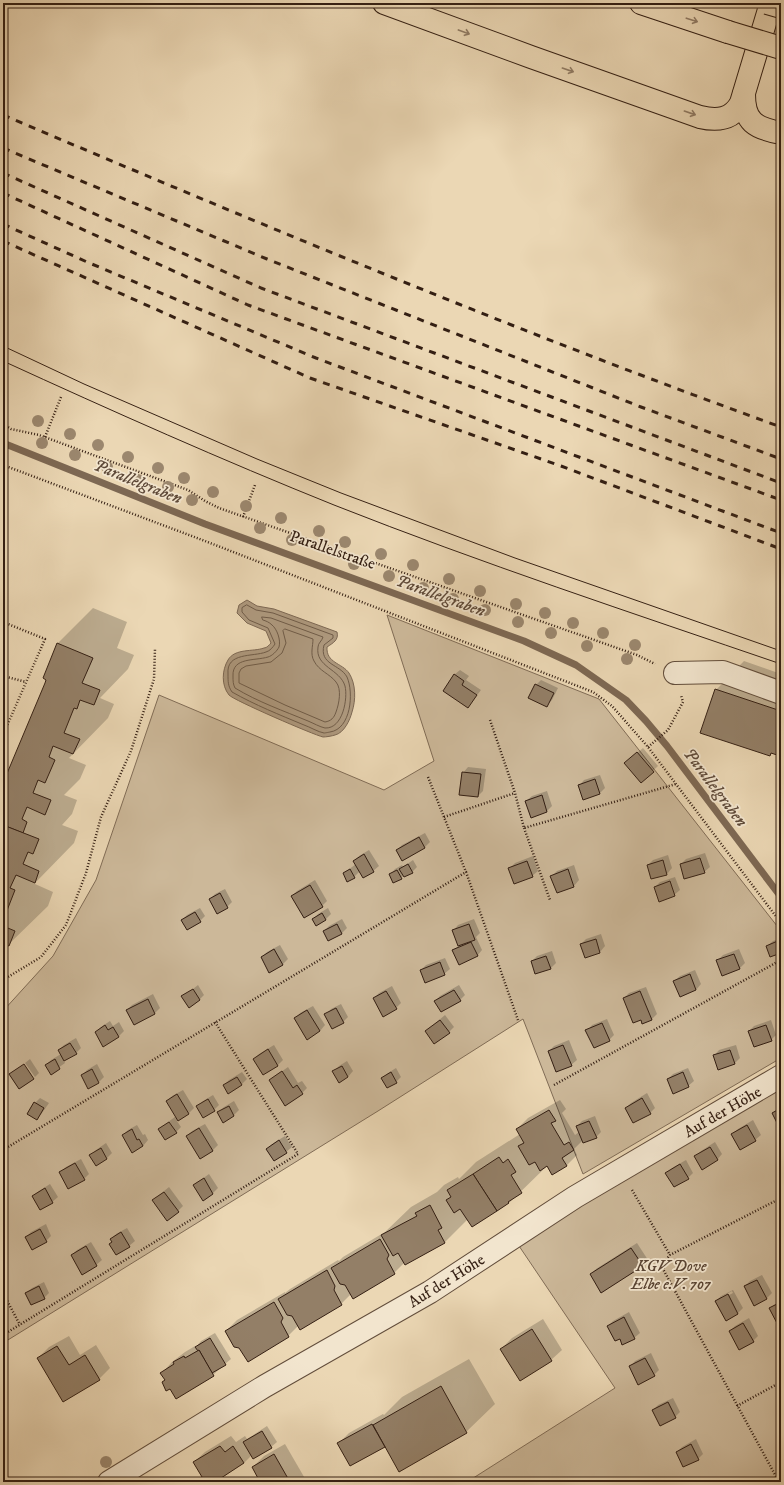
<svg xmlns="http://www.w3.org/2000/svg" width="784" height="1485" viewBox="0 0 784 1485" font-family="'IM FELL DW Pica',serif">
<rect width="100%" height="100%" fill="#ebd7b4"/>
<filter id="stains"><feTurbulence type="fractalNoise" baseFrequency=".005" numOctaves="4"/><feColorMatrix values="0 0 0 0 .2 0 0 0 0 .09 0 0 0 0 .02 0 0 0 .5 -.17"/></filter>
<radialGradient id="worn" r=".72"><stop offset=".6" stop-color="#630" stop-opacity="0"/><stop offset="1" stop-color="#630" stop-opacity=".3"/></radialGradient>
<g fill="#ccb899" stroke="#806c56">
<path d="M387,615L599,699L781,931V1058L583,1174L523,1019L378,1111L3,1343V1011L53,956L96,880L159,695L384,790L434,761Z"/>
<path d="M781,1088V1482H467L615,1388L517,1243Z"/>
</g>
<path fill="#ad987d" stroke="#7d6853" d="M247,600L257,606L274,609L337,632C339,640 333,643 327,647C326,663 342,663 349,673C356,684 356,700 352,712C350,720 344,733 335,735C332,736 326,737 323,737C314,735 233,700 229,695C221,685 222,670 228,660C235,648 253,652 264,648C267,648 269,645 271,643L266,631L247,623L237,613L239,605Z"/>
<g fill="#0003" fill-rule="evenodd">
<path d="M93,608L127,622L117,648L134,655L128,669L100,698L114,704L108,718L69,758L86,765L80,779L64,795L77,800L72,814L62,825L78,831L74,843L36,882L35,884L53,892L48,906L8,945L3,943V786L46,683L58,643Z"/>
<path d="M744,661L781,674V754L780,755L773,753L770,755L716,690Z"/>
<path d="M460,670L469,676L466,680L481,690L468,707L454,675Z"/>
<path d="M541,680L558,688L552,700L546,706L536,685Z"/>
<path d="M643,748L658,766L641,782L631,758Z"/>
<path d="M468,767L486,769L483,791L478,796L463,773Z"/>
<path d="M600,775L605,788L600,793L584,799L579,786L584,780Z"/>
<path d="M547,791L552,806L547,811L526,801L532,796Z"/>
<path d="M425,833L430,842L425,847L397,850L402,845Z"/>
<path d="M369,850L379,866L373,871L363,877L360,871L354,877L344,873L356,864L354,861L359,856Z"/>
<path d="M705,853L710,867L704,872L681,864L686,859Z"/>
<path d="M668,855L672,868L667,874L652,878L648,865L653,860Z"/>
<path d="M533,856L538,871L532,876L510,868L515,863Z"/>
<path d="M413,860L417,867L412,872L404,875L401,878L390,875L395,869L402,865L403,867Z"/>
<path d="M574,865L579,880L574,886L557,892L552,876L557,871Z"/>
<path d="M675,877L680,890L674,895L655,887L660,882Z"/>
<path d="M315,880L327,901L322,906L292,896L297,891Z"/>
<path d="M225,889L232,902L227,907L210,899L215,894Z"/>
<path d="M200,908L205,916L200,921L182,920L187,915Z"/>
<path d="M328,908L331,914L326,919L316,925L313,920L318,914Z"/>
<path d="M342,919L347,928L342,933L329,940L324,931L329,926Z"/>
<path d="M474,919L480,933L476,937L482,950L477,956L454,950L459,945L453,931L458,925Z"/>
<path d="M601,934L605,946L600,952L586,957L581,944L586,939Z"/>
<path d="M781,938V952L771,956L767,946L773,941Z"/>
<path d="M280,945L288,959L282,965L262,957L267,952Z"/>
<path d="M739,949L745,963L740,968L717,961L723,955Z"/>
<path d="M552,951L556,963L551,968L536,973L532,961L537,956Z"/>
<path d="M445,958L450,969L444,974L421,970L426,965Z"/>
<path d="M695,970L701,984L696,990L674,981L680,976Z"/>
<path d="M198,985L204,995L199,1000L183,997Z"/>
<path d="M459,985L465,995L460,1000L435,1001L440,996Z"/>
<path d="M392,986L401,1003L396,1008L374,998L379,993Z"/>
<path d="M646,987L657,1014L651,1020L641,1019L624,998L629,993Z"/>
<path d="M153,994L160,1008L155,1013L134,1024L127,1010L132,1005Z"/>
<path d="M341,1004L348,1017L343,1022L326,1015L331,1009Z"/>
<path d="M313,1006L325,1025L320,1031L307,1038L295,1019L300,1013Z"/>
<path d="M445,1015L454,1027L449,1032L426,1031Z"/>
<path d="M607,1019L614,1035L609,1040L587,1031L592,1025Z"/>
<path d="M771,1020L776,1035L771,1040L749,1031L754,1026Z"/>
<path d="M110,1021L113,1026L119,1022L124,1031L119,1036L96,1032L101,1027Z"/>
<path d="M76,1038L81,1048L76,1053L64,1061L65,1063L51,1073L46,1065L51,1060L61,1054L59,1050L64,1045Z"/>
<path d="M569,1040L577,1060L571,1065L549,1051L554,1046Z"/>
<path d="M274,1045L283,1060L278,1065L263,1074L254,1059L259,1054Z"/>
<path d="M736,1045L740,1058L735,1063L718,1069L714,1056L719,1050Z"/>
<path d="M30,1059L39,1073L35,1077L25,1063Z"/>
<path d="M347,1061L353,1071L348,1077L334,1071L339,1066Z"/>
<path d="M97,1064L104,1077L99,1082L88,1087L82,1075L87,1070Z"/>
<path d="M288,1067L298,1083L302,1081L307,1088L302,1093L270,1080Z"/>
<path d="M396,1068L401,1077L396,1082L382,1078L388,1073Z"/>
<path d="M688,1068L694,1081L688,1086L668,1079L673,1074Z"/>
<path d="M242,1072L247,1079L241,1085H224L229,1080Z"/>
<path d="M183,1090L194,1108L189,1113L177,1121L181,1127L176,1132L159,1129L176,1116L167,1101L172,1096Z"/>
<path d="M647,1093L655,1108L650,1113L626,1108L631,1103Z"/>
<path d="M213,1095L219,1105L214,1110L198,1106L203,1101Z"/>
<path d="M40,1098L49,1103L42,1113L37,1119L35,1103Z"/>
<path d="M560,1100L566,1109L562,1113L575,1135L579,1132L577,1126L582,1121L595,1116L601,1132L596,1137L583,1140L574,1149L577,1155L566,1166L548,1165L509,1203L468,1219L445,1242L405,1264L404,1263L394,1273L351,1294L341,1304L299,1325L288,1336L248,1360L240,1347L226,1331L237,1320L285,1292V1293L290,1289L338,1260L339,1261L343,1257L385,1232L411,1207L437,1192L444,1185L458,1177L459,1179L476,1162L520,1134L517,1129L528,1118Z"/>
<path d="M234,1101L239,1110L234,1115L223,1121L218,1112L224,1107Z"/>
<path d="M753,1120L761,1135L755,1140L732,1134L738,1129Z"/>
<path d="M205,1124L218,1145L213,1150L200,1158L187,1136L192,1131Z"/>
<path d="M137,1125L143,1135L145,1134L148,1140L143,1146L133,1151L123,1135L128,1130Z"/>
<path d="M285,1136L292,1147L286,1152L274,1160L267,1149L272,1144Z"/>
<path d="M715,1142L722,1154L717,1160L696,1156L701,1151Z"/>
<path d="M106,1143L112,1153L107,1158L96,1164L91,1155L96,1150Z"/>
<path d="M81,1159L89,1174L84,1179L61,1172L66,1167Z"/>
<path d="M686,1160L693,1173L688,1178L667,1173L672,1168Z"/>
<path d="M209,1174L218,1188L213,1193L203,1199L194,1185Z"/>
<path d="M50,1184L58,1197L52,1202L33,1196L39,1191Z"/>
<path d="M169,1187L183,1206L178,1211L153,1200Z"/>
<path d="M46,1224L51,1236L46,1241L26,1237L31,1232Z"/>
<path d="M127,1228L135,1241L129,1246L113,1242L111,1239L116,1234Z"/>
<path d="M91,1242L102,1260L96,1265L72,1255L77,1250Z"/>
<path d="M637,1243L648,1260L642,1266L591,1274L596,1269Z"/>
<path d="M762,1275L772,1293L767,1298L745,1286L750,1281Z"/>
<path d="M44,1282L49,1293L44,1298L26,1293L32,1288Z"/>
<path d="M733,1290L743,1308L738,1313L726,1320L716,1301L721,1296ZM732,1291L733,1293L721,1299V1297Z"/>
<path d="M781,1300V1325L770,1308Z"/>
<path d="M629,1312L640,1333L634,1338H620L608,1326L613,1321Z"/>
<path d="M749,1318L758,1336L753,1341L730,1331L735,1326Z"/>
<path d="M543,1319L562,1350L551,1360L501,1349L512,1338Z"/>
<path d="M215,1333L231,1359L225,1364L213,1375L166,1380L162,1373L172,1362L185,1352L195,1346L196,1347L201,1341Z"/>
<path d="M69,1336L80,1355L96,1345L110,1368L99,1379L38,1358L49,1347Z"/>
<path d="M651,1353L659,1370L654,1375L630,1367L635,1361Z"/>
<path d="M469,1359L495,1404L466,1432L384,1446L339,1443L349,1433L383,1414L384,1415L402,1397Z"/>
<path d="M673,1398L680,1412L675,1417L653,1410L658,1405Z"/>
<path d="M267,1426L277,1442L271,1447L252,1455L244,1463L214,1482H206L194,1462L205,1452L231,1436L236,1442L245,1436L247,1439Z"/>
<path d="M696,1439L703,1454L698,1459L677,1452L682,1447Z"/>
<path d="M285,1444L307,1482H261L253,1467L264,1456Z"/>
</g>
<g fill="none" stroke-linecap="round" stroke-linejoin="round">
<g stroke="#705c48" stroke-width="1">
<path d="M247,605L256,610L273,613L333,635V638L324,645C319,665 340,664 347,677C354,693 351,729 330,732C330,732 325,733 324,733C318,732 310,727 304,725C280,715 255,705 232,692C228,686 228,682 228,674C226,652 253,657 266,652C270,651 273,647 275,644L268,628L249,620L242,612V608Z"/>
<path d="M262,617L271,618L323,637C322,641 318,643 318,647C315,667 340,669 345,686C348,698 343,729 325,728C320,727 313,723 308,721C284,711 258,702 235,688C233,684 233,681 233,676C232,657 255,661 268,657C272,656 277,651 279,647C281,640 277,629 272,625C269,622 266,621 263,620Z"/>
<path d="M285,629L313,639C313,646 310,654 314,661C319,671 330,674 336,682C342,689 339,704 336,712C334,718 331,721 325,722L285,705L239,683V673L241,669L246,666L271,662L282,653L286,643L283,631Z"/>
</g>
<path stroke="#7d6853" stroke-width="7" d="M3,443L205,524L524,641L576,665L626,700L646,721L667,746L781,897"/>
</g>
<g fill="#937f67" stroke="#341f13">
<path d="M57,643L93,658L82,683L100,690L94,705L80,700L77,709L74,708L64,733L80,739L73,754L53,746L49,757L55,760L45,783L38,780L33,793L51,800L45,815L27,807L22,819L27,822L23,833L3,825V783L45,683L46,680L43,678Z"/>
<path d="M454,674L464,681L462,685L477,695L468,708L443,691Z"/>
<path d="M535,684L554,693L547,707L528,698Z"/>
<path d="M715,689L781,711L780,756L771,753L770,756L700,733Z"/>
<path d="M637,752L654,772L641,783L624,763Z"/>
<path d="M462,772L481,774L478,797L459,795Z"/>
<path d="M595,779L600,794L583,800L578,785Z"/>
<path d="M542,795L547,812L531,818L525,801Z"/>
<path d="M3,825L39,839L33,854L28,852L23,864L39,871L35,883L16,875L10,888L15,890L6,913L3,912Z"/>
<path d="M419,837L425,848L402,861L396,850Z"/>
<path d="M364,854L374,872L363,878L353,861Z"/>
<path d="M700,858L705,873L684,879L680,864Z"/>
<path d="M663,860L667,875L651,879L647,865Z"/>
<path d="M527,861L533,877L514,884L508,868Z"/>
<path d="M408,864L413,873L404,877L399,869Z"/>
<path d="M350,869L355,878L347,882L343,873Z"/>
<path d="M568,869L574,887L557,893L550,876Z"/>
<path d="M397,870L402,879L393,883L389,874Z"/>
<path d="M670,881L675,896L659,902L654,887Z"/>
<path d="M310,885L323,907L304,918L291,896Z"/>
<path d="M220,893L228,908L217,914L209,899Z"/>
<path d="M195,912L201,922L187,930L181,920Z"/>
<path d="M322,913L326,920L316,926L312,919Z"/>
<path d="M337,924L342,934L328,941L323,931Z"/>
<path d="M469,924L475,940L458,946L452,930Z"/>
<path d="M3,926L15,931L9,946L3,944Z"/>
<path d="M596,939L600,953L585,958L580,944Z"/>
<path d="M780,940L781,953L770,957L766,946Z"/>
<path d="M471,942L478,956L459,965L452,950Z"/>
<path d="M274,949L283,965L269,973L261,957Z"/>
<path d="M734,954L740,969L722,976L716,960Z"/>
<path d="M546,956L551,969L535,974L531,961Z"/>
<path d="M440,962L445,975L425,983L420,970Z"/>
<path d="M690,974L696,990L680,997L673,981Z"/>
<path d="M193,989L200,1000L189,1008L181,996Z"/>
<path d="M454,990L461,1001L441,1012L434,1001Z"/>
<path d="M386,991L397,1009L383,1017L373,998Z"/>
<path d="M640,991L652,1020L642,1024L641,1020L633,1023L623,998Z"/>
<path d="M148,999L155,1014L134,1025L126,1010Z"/>
<path d="M336,1008L344,1023L332,1029L324,1014Z"/>
<path d="M307,1010L320,1031L307,1040L294,1018Z"/>
<path d="M440,1020L450,1033L434,1044L425,1031Z"/>
<path d="M602,1023L610,1041L594,1048L585,1030Z"/>
<path d="M105,1025L108,1030L113,1027L119,1037L103,1047L95,1032Z"/>
<path d="M766,1025L772,1041L754,1047L748,1031Z"/>
<path d="M70,1043L77,1054L64,1061L58,1050Z"/>
<path d="M563,1045L572,1066L556,1072L548,1051Z"/>
<path d="M268,1049L278,1066L263,1075L253,1059Z"/>
<path d="M730,1050L735,1064L718,1070L713,1055Z"/>
<path d="M55,1059L60,1069L51,1075L45,1065Z"/>
<path d="M24,1064L34,1079L19,1089L9,1074Z"/>
<path d="M342,1066L348,1077L339,1083L332,1071Z"/>
<path d="M92,1069L99,1083L88,1089L81,1075Z"/>
<path d="M282,1071L293,1088L297,1085L303,1094L285,1106L269,1080Z"/>
<path d="M391,1072L397,1083L387,1088L381,1078Z"/>
<path d="M683,1072L689,1087L673,1094L667,1079Z"/>
<path d="M237,1077L242,1085L228,1094L223,1085Z"/>
<path d="M177,1094L189,1114L178,1121L166,1101Z"/>
<path d="M642,1098L651,1114L633,1123L625,1108Z"/>
<path d="M208,1099L215,1111L203,1118L196,1106Z"/>
<path d="M34,1102L44,1108L37,1120L27,1114Z"/>
<path d="M229,1106L234,1116L223,1123L217,1112Z"/>
<path d="M781,1108V1129H780L772,1113Z"/>
<path d="M549,1110L556,1121L551,1123L564,1145L569,1142L574,1150L562,1158L567,1166L552,1175L547,1166L540,1171L535,1162L529,1165L518,1146L524,1143L516,1129Z"/>
<path d="M589,1121L597,1138L583,1143L576,1126Z"/>
<path d="M169,1122L177,1133L165,1140L158,1129Z"/>
<path d="M747,1125L756,1141L740,1150L731,1134Z"/>
<path d="M199,1128L213,1151L200,1159L186,1136Z"/>
<path d="M132,1129L137,1140L139,1139L143,1146L132,1153L122,1135Z"/>
<path d="M279,1140L287,1153L274,1161L266,1149Z"/>
<path d="M710,1147L718,1160L702,1170L694,1156Z"/>
<path d="M101,1148L107,1159L96,1166L89,1155Z"/>
<path d="M499,1157L503,1163L508,1159L516,1172L511,1175L522,1193L508,1202L509,1203L497,1211L473,1174Z"/>
<path d="M75,1163L85,1180L68,1189L59,1172Z"/>
<path d="M680,1164L689,1179L674,1187L665,1173Z"/>
<path d="M473,1174L497,1211L472,1227L460,1209L454,1213L446,1200L451,1197L447,1190Z"/>
<path d="M204,1178L213,1194L203,1201L193,1185Z"/>
<path d="M45,1188L53,1203L40,1210L32,1196Z"/>
<path d="M164,1192L179,1212L167,1221L152,1200Z"/>
<path d="M430,1205L442,1228L438,1230L445,1243L405,1265L398,1253L393,1256L381,1235L417,1216L415,1213Z"/>
<path d="M40,1229L47,1242L32,1250L25,1237Z"/>
<path d="M121,1232L130,1247L116,1255L109,1244L112,1242L110,1239Z"/>
<path d="M380,1239L389,1255L387,1259L395,1274L353,1299L345,1285L340,1284L331,1268Z"/>
<path d="M86,1246L97,1266L82,1275L71,1255Z"/>
<path d="M631,1248L643,1266L601,1293L590,1274Z"/>
<path d="M327,1270L335,1286L334,1290L342,1305L300,1330L292,1316L287,1315L278,1299Z"/>
<path d="M757,1280L767,1299L754,1306L744,1286Z"/>
<path d="M39,1286L45,1299L31,1305L25,1293Z"/>
<path d="M728,1294L738,1314L726,1321L715,1301Z"/>
<path d="M274,1302L283,1318L281,1322L289,1337L248,1362L239,1348L234,1347L225,1331Z"/>
<path d="M781,1302V1326L779,1327L769,1308Z"/>
<path d="M624,1317L635,1339L622,1345L620,1339L615,1341L607,1326Z"/>
<path d="M743,1323L754,1342L739,1350L729,1331Z"/>
<path d="M532,1329L552,1361L520,1381L500,1349Z"/>
<path d="M210,1338L226,1365L212,1373L199,1350L198,1351L195,1347Z"/>
<path d="M57,1346L69,1365L85,1355L100,1380L63,1402L37,1358Z"/>
<path d="M199,1350L214,1376L176,1399L170,1389L166,1391L162,1382L165,1380L160,1373L174,1364L173,1362L184,1356L185,1358Z"/>
<path d="M645,1358L655,1376L638,1385L629,1366Z"/>
<path d="M441,1386L467,1433L399,1472L373,1425Z"/>
<path d="M668,1402L676,1418L660,1426L652,1410Z"/>
<path d="M372,1424L385,1447L350,1466L337,1443Z"/>
<path d="M262,1431L272,1448L253,1459L243,1442Z"/>
<path d="M691,1444L699,1460L683,1467L676,1452Z"/>
<path d="M220,1446L225,1452L233,1446L244,1463L215,1482H205L193,1462Z"/>
<path d="M274,1454L290,1482H260L252,1467Z"/>
</g>
<g fill="none" stroke-linecap="round" stroke-linejoin="round">
<g stroke="#624d3b" stroke-width="24">
<g id="minor">
<path d="M675,673L723,672L781,693"/>
<path d="M109,1482L265,1386L430,1292L575,1197L781,1076"/>
</g>
</g>
<g stroke="#341f13" stroke-width="24">
<g id="highway">
<path d="M384,3L531,57L700,117C717,121 732,120 741,103L771,3"/>
<path d="M641,3L728,32"/>
<path d="M744,94C744,122 755,128 781,133"/>
</g>
</g>
<g stroke="#341f13" stroke-width="2.5" stroke-dasharray="1 2" stroke-linecap="butt">
<path d="M3,424L11,429L39,435L188,490L205,501L219,508L637,655L655,664"/>
<path d="M45,437L61,397"/>
<path d="M3,465L205,541L593,692L612,706L648,747L781,923"/>
<path d="M243,517L255,485"/>
<path d="M3,622L45,639L3,735"/>
<path d="M3,676L26,682"/>
<path d="M490,720L515,793L524,828L676,784"/>
<path d="M648,747L668,730L683,702L681,695"/>
<path d="M428,777L466,872"/>
<path d="M444,817L515,793"/>
<path d="M524,828L550,900"/>
<path d="M3,980L41,957L66,925L86,873L101,817L131,751L154,679L155,649"/>
<path d="M554,1085L781,960"/>
<path d="M3,1150L466,872L518,1020"/>
<path d="M632,1190L670,1255"/>
<path d="M3,1293L20,1325"/>
<path d="M3,1335L298,1154L215,1022"/>
<path d="M737,1406L781,1382"/>
<path d="M779,1482L663,1269L666,1260L670,1255L781,1198"/>
</g>
<use href="#minor" stroke="#f2e5ce" stroke-width="22"/>
<use href="#highway" stroke="#ebd7b4" stroke-width="22"/>
<g stroke="#341f13" stroke-width="1">
<path d="M3,346L84,384L257,459L341,493L515,558L781,651"/>
<path d="M3,361C112,411 222,460 334,505C481,563 632,613 781,664"/>
</g>
<g stroke="#341f13" stroke-width="3" stroke-dasharray="7 7" stroke-linecap="butt">
<path d="M3,115C260,224 518,332 781,427"/>
<path d="M3,148L267,259L641,407L781,459"/>
<path d="M3,173L261,288L781,483"/>
<path d="M3,193L248,305L781,500"/>
<path d="M3,224L87,262L316,358L781,533"/>
<path d="M3,241L310,378L561,466L781,549"/>
</g>
<g stroke="#341f13" stroke-width="24" stroke-linecap="butt">
<g id="highway-bridge">
<path d="M767,3L781,7"/>
<path d="M728,32L781,48"/>
</g>
</g>
<use href="#highway-bridge" stroke="#ebd7b4" stroke-width="22"/>
</g>
<g fill="#9b876e">
<circle cx="38" cy="421" r="6"/>
<circle cx="70" cy="434" r="6"/>
<circle cx="42" cy="443" r="6"/>
<circle cx="98" cy="445" r="6"/>
<circle cx="75" cy="455" r="6"/>
<circle cx="128" cy="457" r="6"/>
<circle cx="107" cy="467" r="6"/>
<circle cx="158" cy="468" r="6"/>
<circle cx="184" cy="478" r="6"/>
<circle cx="138" cy="480" r="6"/>
<circle cx="168" cy="487" r="6"/>
<circle cx="213" cy="492" r="6"/>
<circle cx="192" cy="500" r="6"/>
<circle cx="246" cy="506" r="6"/>
<circle cx="281" cy="518" r="6"/>
<circle cx="260" cy="528" r="6"/>
<circle cx="319" cy="531" r="6"/>
<circle cx="292" cy="540" r="6"/>
<circle cx="345" cy="542" r="6"/>
<circle cx="381" cy="554" r="6"/>
<circle cx="354" cy="564" r="6"/>
<circle cx="413" cy="565" r="6"/>
<circle cx="389" cy="576" r="6"/>
<circle cx="449" cy="579" r="6"/>
<circle cx="423" cy="588" r="6"/>
<circle cx="480" cy="591" r="6"/>
<circle cx="453" cy="599" r="6"/>
<circle cx="516" cy="604" r="6"/>
<circle cx="485" cy="610" r="6"/>
<circle cx="545" cy="613" r="6"/>
<circle cx="518" cy="622" r="6"/>
<circle cx="573" cy="623" r="6"/>
<circle cx="551" cy="633" r="6"/>
<circle cx="603" cy="633" r="6"/>
<circle cx="635" cy="645" r="6"/>
<circle cx="587" cy="646" r="6"/>
<circle cx="627" cy="659" r="6"/>
<circle cx="106" cy="1462" r="6"/>
</g>
<defs><path id="oneway-shaft" d="M-6 0H5M1.5-3L5.5 0L1.5 3" fill="none" stroke-width="1.6" stroke-linecap="round" stroke-linejoin="round"/></defs>
<g stroke="#907b64">
<use href="#oneway-shaft" transform="translate(692 20) rotate(18)"/>
<use href="#oneway-shaft" transform="translate(464 32) rotate(20)"/>
<use href="#oneway-shaft" transform="translate(568 70) rotate(19)"/>
<use href="#oneway-shaft" transform="translate(690 113) rotate(19)"/>
</g>
<g text-anchor="middle" stroke-width="3.5" stroke-linejoin="round" paint-order="stroke">
<g font-size="16" fill="#341f13" stroke="#f2e5ce">
<text transform="translate(333 549) rotate(19)" y="6">Parallelstraße</text>
<text transform="translate(722 1111) rotate(-30)" y="6">Auf der Höhe</text>
<text transform="translate(446 1280) rotate(-32)" y="6">Auf der Höhe</text>
</g>
<g font-size="16" font-style="italic" fill="#5a4534" stroke="#f2e5ce">
<text x="671" y="1271">KGV Dove<tspan x="671" dy="18">Elbe e.V. 707</tspan></text>
</g>
<g font-size="17" font-style="italic" fill="#5e4938" stroke="#f2e5ce">
<text transform="translate(138 481) rotate(22)" y="6">Parallelgraben</text>
<text transform="translate(441 595) rotate(20)" y="6">Parallelgraben</text>
<text transform="translate(716 787) rotate(53)" y="6">Parallelgraben</text>
</g>
</g>
<rect width="784" height="1485" fill="none" stroke="#ebd7b4" stroke-width="16"/>
<rect x="4" y="4" width="776" height="1477" fill="none" stroke="#341f13" stroke-width="2"/>
<rect x="8" y="8" width="768" height="1469" fill="none" stroke="#341f13"/>
<rect width="100%" height="100%" filter="url(#stains)"/>
<rect width="100%" height="100%" fill="url(#worn)"/>
</svg>
